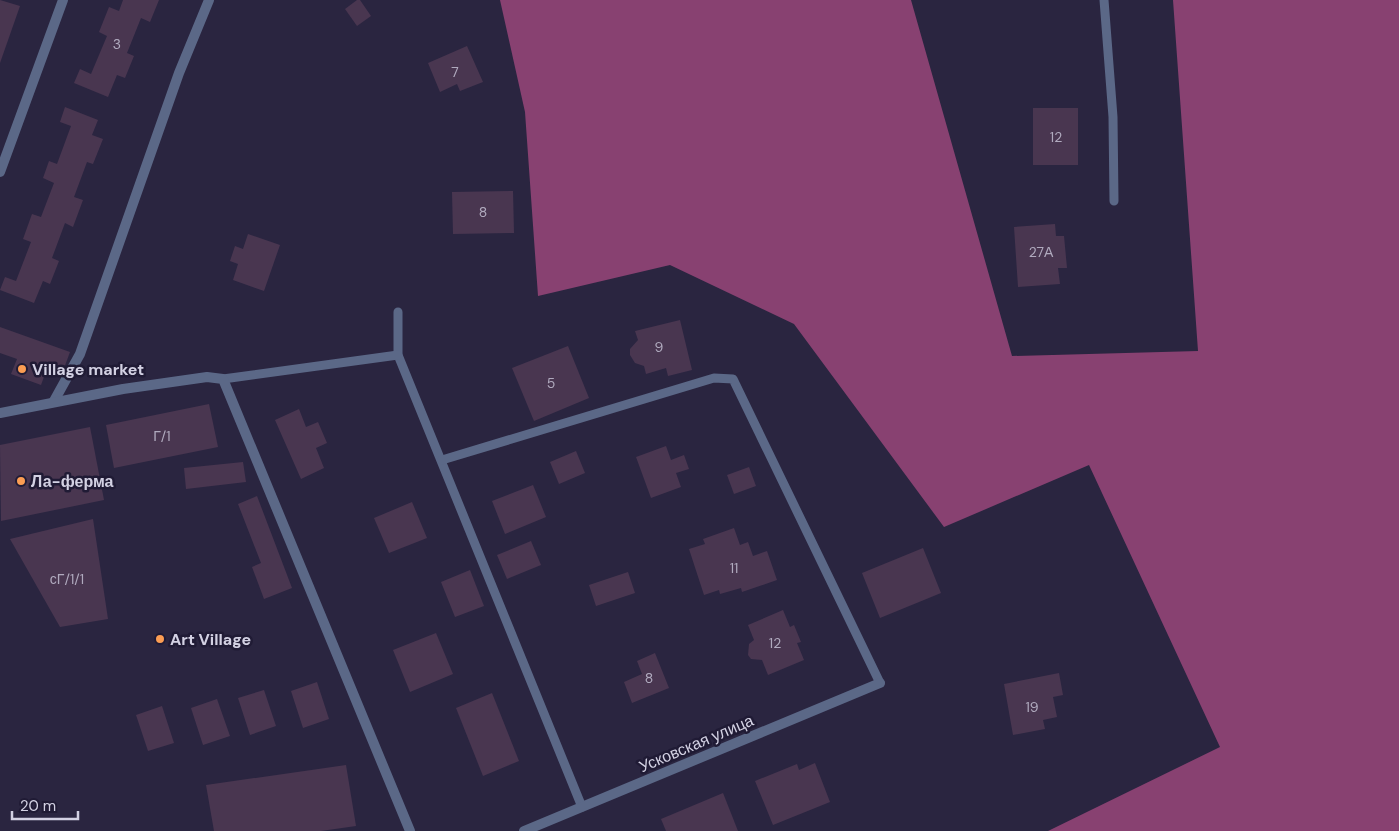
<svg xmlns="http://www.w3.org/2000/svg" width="1399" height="831" viewBox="0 0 1399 831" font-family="'DM Sans',sans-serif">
<rect width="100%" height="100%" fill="#2a2540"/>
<path fill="#884171" d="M500,0H911L1012,356L1198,351L1173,0H1399V831H1048L1220,747L1089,465L944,527L794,324L670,265L538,296L525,112Z"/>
<g fill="#493650">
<path d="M0,0L20,6L0,63Z"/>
<path d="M123,0H159L150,22L141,18L127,53L134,56L125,78L117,75L108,97L74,83L80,69L91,74L107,36L99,32L109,7L119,11Z"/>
<path d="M357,0H360L371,16L357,26L345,9Z"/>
<path d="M467,46L483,82L460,91L457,84L440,92L428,63Z"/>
<path d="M65,107L98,120L92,135L103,139L93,164L87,162L74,197L83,200L73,227L65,223L52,258L59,261L50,284L43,281L34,303L0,290L5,277L16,281L31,242L23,239L32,214L41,217L54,183L43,178L49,161L57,164L71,126L60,122Z"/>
<rect x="1033" y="108" width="45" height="57"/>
<path d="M513,191L514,233L453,234L452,192Z"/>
<path d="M1055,224L1056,236H1064L1067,268H1058L1060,284L1018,287L1014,227Z"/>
<path d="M248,234L280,245L264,291L233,280L238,264L230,261L235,246L243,249Z"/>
<path d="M680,320L692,370L668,376L666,368L646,374L644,366L635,363L630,355V349L638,340L635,331Z"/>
<path d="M0,327L70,352L63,371L48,366L41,385L11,374L17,359L0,353Z"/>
<path d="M568,346L589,398L534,421L512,368Z"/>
<path d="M209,404L218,447L114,468L106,425Z"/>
<path d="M299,409L306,427L318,422L327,443L316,448L324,468L301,479L275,420Z"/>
<path d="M90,427L104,500L1,521L0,445Z"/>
<path d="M666,446L671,460L684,455L689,469L676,473L681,487L651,498L636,457Z"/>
<path d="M576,451L585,473L559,484L550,462Z"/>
<path d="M243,462L246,482L186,489L184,468Z"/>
<path d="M749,467L756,486L734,494L727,475Z"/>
<path d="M533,485L546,517L505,534L492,501Z"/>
<path d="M257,496L292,588L264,599L252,567L261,563L238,504Z"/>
<path d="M412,502L427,538L389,553L374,518Z"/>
<path d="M93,519L108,619L60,627L10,539Z"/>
<path d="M734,528L740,545L748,542L753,556L767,551L777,580L742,592L741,588L720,594L719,590L704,595L689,549L705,544L703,539Z"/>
<path d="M531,541L541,565L507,579L497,555Z"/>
<path d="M923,548L941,593L880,618L862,573Z"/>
<path d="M470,570L484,606L455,617L441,582Z"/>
<path d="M628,572L635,593L596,606L589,585Z"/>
<path d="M783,610L790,627L794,625L801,642L797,643L804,660L768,675L762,660L751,659L748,655L749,644L754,640L748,625Z"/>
<path d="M436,633L453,674L410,692L393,650Z"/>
<path d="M655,653L669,688L632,703L624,682L642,674L637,661Z"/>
<path d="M1059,673L1063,695L1053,697L1057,717L1043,720L1045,729L1013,735L1004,684Z"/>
<path d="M317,682L329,719L303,728L291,691Z"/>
<path d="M264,690L276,726L250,735L238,698Z"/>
<path d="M492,693L519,761L483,776L456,708Z"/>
<path d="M217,699L230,736L203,745L191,708Z"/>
<path d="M162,706L174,743L148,751L136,715Z"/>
<path d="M815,763L830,802L773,825L755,781L797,764L799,770Z"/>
<path d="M346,765L356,826L321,831H214L206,785Z"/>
<path d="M723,793L738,831H666L661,819Z"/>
</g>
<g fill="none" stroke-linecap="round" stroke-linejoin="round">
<g stroke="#5b6887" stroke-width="9">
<path d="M1104,0L1113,117L1114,201"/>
<path d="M398,312V355L582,807"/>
<path d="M223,379L398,355"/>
<path d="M442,460L714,378L733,379L880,683"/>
</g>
<g stroke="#5b6887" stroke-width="10">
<path d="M0,172L63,0"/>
<path d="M54,401L80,354L179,73L209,0"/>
<path d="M0,413L123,389L207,377L223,379L410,831"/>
<path d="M524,831L880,683"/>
</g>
</g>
<g fill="#fc9d53" stroke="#201b35" stroke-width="2">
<circle cx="22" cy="369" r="5"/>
<circle cx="21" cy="481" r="5"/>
<circle cx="160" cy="639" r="5"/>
</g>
<g text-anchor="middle" stroke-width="5" stroke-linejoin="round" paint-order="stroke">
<g font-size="14" fill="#b0aabe">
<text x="117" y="49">3</text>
<text x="455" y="77">7</text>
<text x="1056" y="142">12</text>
<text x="483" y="217">8</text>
<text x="1041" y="257">27А</text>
<text x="659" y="352">9</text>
<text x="551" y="388">5</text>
<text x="162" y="441">Г/1</text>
<text x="734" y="573">11</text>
<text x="67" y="584">сГ/1/1</text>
<text x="775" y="648">12</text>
<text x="649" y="683">8</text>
<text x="1032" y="712">19</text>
</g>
<g font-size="16" font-weight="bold" fill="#d3d1e3" stroke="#201b35" text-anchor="start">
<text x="32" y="375">Village market</text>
<text x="31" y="487">Ла-ферма</text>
<text x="170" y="645">Art Village</text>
</g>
<g font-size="16" fill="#d3d1e3" stroke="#201b35">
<text transform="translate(696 743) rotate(-23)" y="6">Усковская улица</text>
</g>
</g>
<path d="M12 811v8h66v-8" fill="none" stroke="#d3d1e3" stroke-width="2.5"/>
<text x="20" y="811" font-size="15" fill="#d3d1e3" stroke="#201b35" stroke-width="4" paint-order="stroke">20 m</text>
</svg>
